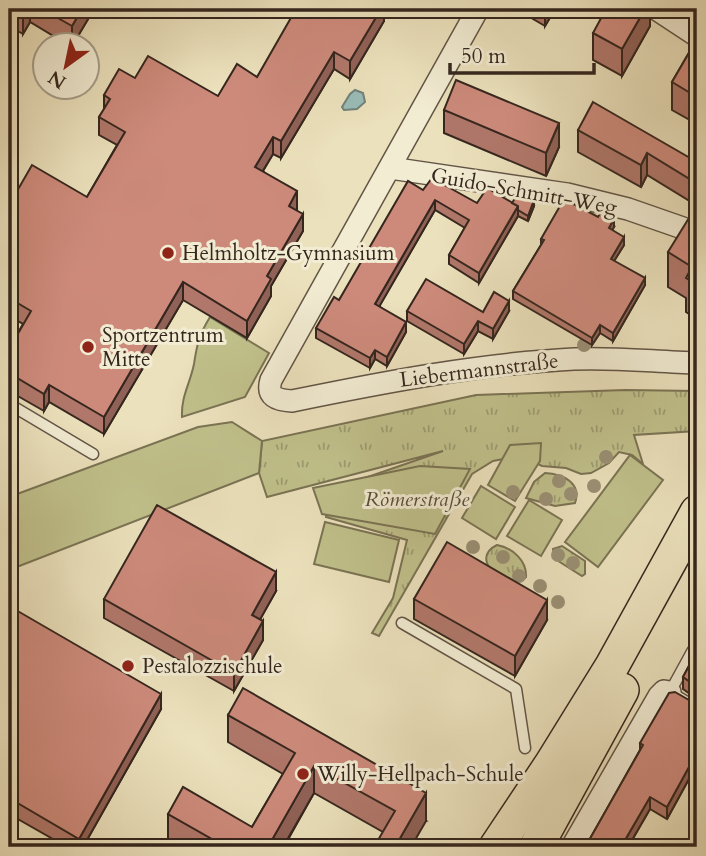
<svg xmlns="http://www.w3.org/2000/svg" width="706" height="856" viewBox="0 0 706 856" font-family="Cardo,serif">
<defs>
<pattern id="grass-tufts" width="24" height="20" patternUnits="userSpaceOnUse" patternTransform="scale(1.75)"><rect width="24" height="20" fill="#c0c08b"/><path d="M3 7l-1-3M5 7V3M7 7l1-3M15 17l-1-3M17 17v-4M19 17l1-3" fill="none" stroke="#9d9c71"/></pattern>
</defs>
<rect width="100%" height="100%" fill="#ebe1bc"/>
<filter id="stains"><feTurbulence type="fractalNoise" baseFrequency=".00286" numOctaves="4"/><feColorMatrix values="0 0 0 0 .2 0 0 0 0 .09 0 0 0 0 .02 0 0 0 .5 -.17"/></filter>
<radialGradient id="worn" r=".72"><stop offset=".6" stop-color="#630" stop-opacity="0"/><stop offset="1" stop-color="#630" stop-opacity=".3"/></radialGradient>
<g fill="url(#grass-tufts)" stroke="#7a7354" stroke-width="2">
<path d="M625,390L697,391V431L634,435L643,464L632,455L619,452L609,463L591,473L581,474L566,468L542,466L523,457H514L493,461L472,474L379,636L372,633L393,598L407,540L326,517L330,490L443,451L267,497L259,473L262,441L476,395Z"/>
<path d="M545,473C562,474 582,482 575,503L555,506L526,498L534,482Z"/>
<path d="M497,545C513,548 527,561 526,577C510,593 466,560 497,545Z"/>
<path d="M562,546L585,561V574L582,576L555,559L553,549Z"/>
</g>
<g fill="#c0c08b" stroke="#7a7354" stroke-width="2">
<path d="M210,317L269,353L245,397L182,417C181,396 190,384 194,364C197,344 199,335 210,317Z"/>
<path d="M232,422L262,441L259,473L9,570V497L198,427Z"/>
<path d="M541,443L540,461L515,501L488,485L510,445Z"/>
<path d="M630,455L663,480L598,567L565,542Z"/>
<path d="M420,466L470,469L435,534L322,514L313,488Z"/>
<path d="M481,486L515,507L496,539L462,518Z"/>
<path d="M529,500L562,520L541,556L507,536Z"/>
<path d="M325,522L399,540L389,582L314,564Z"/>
</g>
<path fill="#99bcb7" stroke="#71807a" stroke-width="2" d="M355,90L363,93L365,102L357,109L344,110L342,107L350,94Z"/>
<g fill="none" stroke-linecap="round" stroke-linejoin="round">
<g stroke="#625546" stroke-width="13">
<g id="service">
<path d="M9,404L93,454"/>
<path d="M402,623L516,689L525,748"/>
<path d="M697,649L693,650L670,692L697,708"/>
</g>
</g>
<g stroke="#625546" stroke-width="24">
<g id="minor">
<path d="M478,9L271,380C266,397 277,400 292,401C385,382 478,364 574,359C614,357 656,362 697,363"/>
<path d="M656,9L697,36"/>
<path d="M390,168L567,194L628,209L697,233"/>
<path d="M572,847L659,696L664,691L670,692"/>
</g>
</g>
<g stroke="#35261e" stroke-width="36">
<g id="primary">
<path d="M496,847L552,763L612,666L697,512"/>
<path d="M536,847L622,690"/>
</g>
</g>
<use href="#service" stroke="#f2ecd3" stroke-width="10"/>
<use href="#minor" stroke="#f2ecd3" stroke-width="21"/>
<use href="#primary" stroke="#ebe1bc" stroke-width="33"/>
</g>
<g fill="#9a8f74">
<circle cx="584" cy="345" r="7"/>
<circle cx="606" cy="457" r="7"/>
<circle cx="559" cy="481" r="7"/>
<circle cx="594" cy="486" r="7"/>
<circle cx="513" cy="492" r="7"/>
<circle cx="571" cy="494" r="7"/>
<circle cx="546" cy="499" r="7"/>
<circle cx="473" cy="547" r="7"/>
<circle cx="558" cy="555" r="7"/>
<circle cx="503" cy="557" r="7"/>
<circle cx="573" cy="563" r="7"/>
<circle cx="519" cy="576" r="7"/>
<circle cx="540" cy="586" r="7"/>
<circle cx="558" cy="602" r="7"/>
</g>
<g fill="#b0776a" stroke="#35261e" stroke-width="2">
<path d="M9,9H94L72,46H70L30,22L23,34L9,26Z"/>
<path d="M319,9H384V21L350,79L334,69L281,158L273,154L263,171L297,209L296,211L303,231L271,286V296L247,338L183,300L104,434L49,402L44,411L9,391V349L23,324L9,316V205L87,197L117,145L99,135V117L104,110V95L135,78L218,96L257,77Z"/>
<path d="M516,9H555L545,26Z"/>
<path d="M650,9V26L622,76L593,60V33Z"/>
<path d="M697,39V124L672,110V82Z"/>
<path d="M444,110L559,147L546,176L444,133Z"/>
<path d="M578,130L697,162V196L693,203L647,175L641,187L578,152Z"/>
<path d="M423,190L477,203H512L534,206L528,221L518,216L479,283L449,264V255L465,228L435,210L379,306L406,332L387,366L375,359L370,368L316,338V328L339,300Z"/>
<path d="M697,216V319L686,312V298L668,287V252Z"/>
<path d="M614,227L612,230L624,245L614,261L645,285L613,341L600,333L592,345L513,299V291L541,245V239Z"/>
<path d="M407,311L483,312L509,311L493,339L478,331L464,354L407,321Z"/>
<path d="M276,591L260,619L263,640L234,691L104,618V599Z"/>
<path d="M414,599L547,620L515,676L414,619Z"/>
<path d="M9,606L161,709L83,847H67L9,814Z"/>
<path d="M697,651V699L683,689V677Z"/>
<path d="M697,703V781L690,777L667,819L650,809L628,847H587V844L640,750V743Z"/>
<path d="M228,715L426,821L383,832L314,793L285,845L289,847H179L168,841V814L252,827L283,774L228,742Z"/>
</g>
<g fill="#906156" stroke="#35261e" stroke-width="2">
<path d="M25,9H30V22L23,34V13Z"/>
<path d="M82,9H94L72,46V26Z"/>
<path d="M381,9H384V21L350,79V61Z"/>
<path d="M545,9H555L545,26Z"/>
<path d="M645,9H650V26L622,76V49Z"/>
<path d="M334,52V69L281,158V141Z"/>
<path d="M559,123V147L546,176V153Z"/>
<path d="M273,137V154L255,184V167Z"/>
<path d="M647,153V175L641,187V165Z"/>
<path d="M697,174V196L693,203V181Z"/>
<path d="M297,191V209L289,223V206Z"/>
<path d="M435,200V210L375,314V304Z"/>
<path d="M534,200V206L528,221V216Z"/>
<path d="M518,206V216L479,283V273Z"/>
<path d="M303,214V231L271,286V296L247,338V321L267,276Z"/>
<path d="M614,219V227L609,236V228Z"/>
<path d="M624,237V245L611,266V259Z"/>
<path d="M645,278V285L613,341V333Z"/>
<path d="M183,282V300L104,434V417Z"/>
<path d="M509,301V311L493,339V329Z"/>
<path d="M478,321V331L464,354V344Z"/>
<path d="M406,322V332L387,366V357Z"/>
<path d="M600,325V333L592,345V338Z"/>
<path d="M375,350V359L370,368V358Z"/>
<path d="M49,385V402L44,411V394Z"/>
<path d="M276,572V591L252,634V615Z"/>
<path d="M547,600V620L515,676V656Z"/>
<path d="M263,621V640L234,691V673Z"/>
<path d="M161,694V709L83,847H79V839Z"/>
<path d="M690,765V777L667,819V807Z"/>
<path d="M314,766V793L283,847L273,838Z"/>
<path d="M426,793V821L411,847H395Z"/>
<path d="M650,797V809L628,847H621Z"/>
</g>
<g fill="#cd8a7b" stroke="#35261e" stroke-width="2">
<path d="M16,9H25L23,13Z"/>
<path d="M42,9H82L72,26Z"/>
<path d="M296,9H381L350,61L334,52L281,141L273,137L255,167L297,191L289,206L303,214L267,276L271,279L247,321L183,282L104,417L49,385L44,394L9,373V349L31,311L9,298V205L32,165L87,197L125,132L99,117L110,99L104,95L119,69L135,78L148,56L218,96L237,64L257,77Z"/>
<path d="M606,9H645L622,49L593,33Z"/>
<path d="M697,39V97L672,82Z"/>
<path d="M456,80L559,123L546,153L444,110Z"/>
<path d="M593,102L697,162V174L693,181L647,153L641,165L578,130Z"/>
<path d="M432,178L477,203L487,188L518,206L479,273L449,255L469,220L435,200L375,304L406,322L387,357L375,350L370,358L316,328L334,297L339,300L408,181L423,190Z"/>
<path d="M517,195L534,200L528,216L518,210V206L512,203Z"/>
<path d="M564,199L598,217L601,212L614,219L609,228L624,237L611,259L645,278L613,333L600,325L592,338L513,291L544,240L541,239Z"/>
<path d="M692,213L697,216V285L686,278L692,267L668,252Z"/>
<path d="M426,279L483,312L494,292L509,301L493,329L478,321L464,344L407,311Z"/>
<path d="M157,505L276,572L252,615L263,621L234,673L104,599Z"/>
<path d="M447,542L547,600L515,656L414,599Z"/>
<path d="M9,606L161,694L79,839L9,798Z"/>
<path d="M697,651V687L683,677Z"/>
<path d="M243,688L426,793L395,847H374L395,811L314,766L273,838L289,847H226L168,814L183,787L252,827L295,753L228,715Z"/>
<path d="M675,692L696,704L697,703V769L690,765L667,807L650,797L621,847H593L587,844L643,745L640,743L669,693Z"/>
</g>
<g fill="#8f2418" stroke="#f2ecd3" stroke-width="2.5">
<circle cx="168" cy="253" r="7"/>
<circle cx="88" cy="347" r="7"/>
<circle cx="128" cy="666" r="7"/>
<circle cx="303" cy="774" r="7"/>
</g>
<g text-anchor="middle" stroke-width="6" stroke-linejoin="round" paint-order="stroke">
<g font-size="21" fill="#35261e" stroke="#f2ecd3">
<text transform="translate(524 191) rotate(10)" y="7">Guido-Schmitt-Weg</text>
<text transform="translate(479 370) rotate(-7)" y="7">Liebermannstraße</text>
</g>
<g font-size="21" fill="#35261e" stroke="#f2ecd3" text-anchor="start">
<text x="182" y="260">Helmholtz-Gymnasium</text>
<text x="102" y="342">Sportzentrum<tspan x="102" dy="24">Mitte</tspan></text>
<text x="142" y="673">Pestalozzischule</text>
<text x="317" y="781">Willy-Hellpach-Schule</text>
</g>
<g font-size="21" font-style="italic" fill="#584c39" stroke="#f2ecd3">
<text x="417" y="506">Römerstraße</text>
</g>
</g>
<rect width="706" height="856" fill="none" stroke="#ebe1bc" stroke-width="35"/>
<rect x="10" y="10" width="685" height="835" fill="none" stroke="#35261e" stroke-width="3.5"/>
<rect x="18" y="18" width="671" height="821" fill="none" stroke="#35261e" stroke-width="2"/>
<g transform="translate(66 66) rotate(213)"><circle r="33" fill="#f2ecd3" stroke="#a69d8b" stroke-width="2"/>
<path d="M0-5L12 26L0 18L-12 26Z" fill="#8f2418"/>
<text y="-10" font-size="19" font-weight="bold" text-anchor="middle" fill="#35261e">N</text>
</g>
<path d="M450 63v10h144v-10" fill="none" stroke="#35261e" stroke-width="3.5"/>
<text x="461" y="63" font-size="21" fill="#35261e" stroke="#f2ecd3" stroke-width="5" paint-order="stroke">50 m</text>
<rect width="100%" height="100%" filter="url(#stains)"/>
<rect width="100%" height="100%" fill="url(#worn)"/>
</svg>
